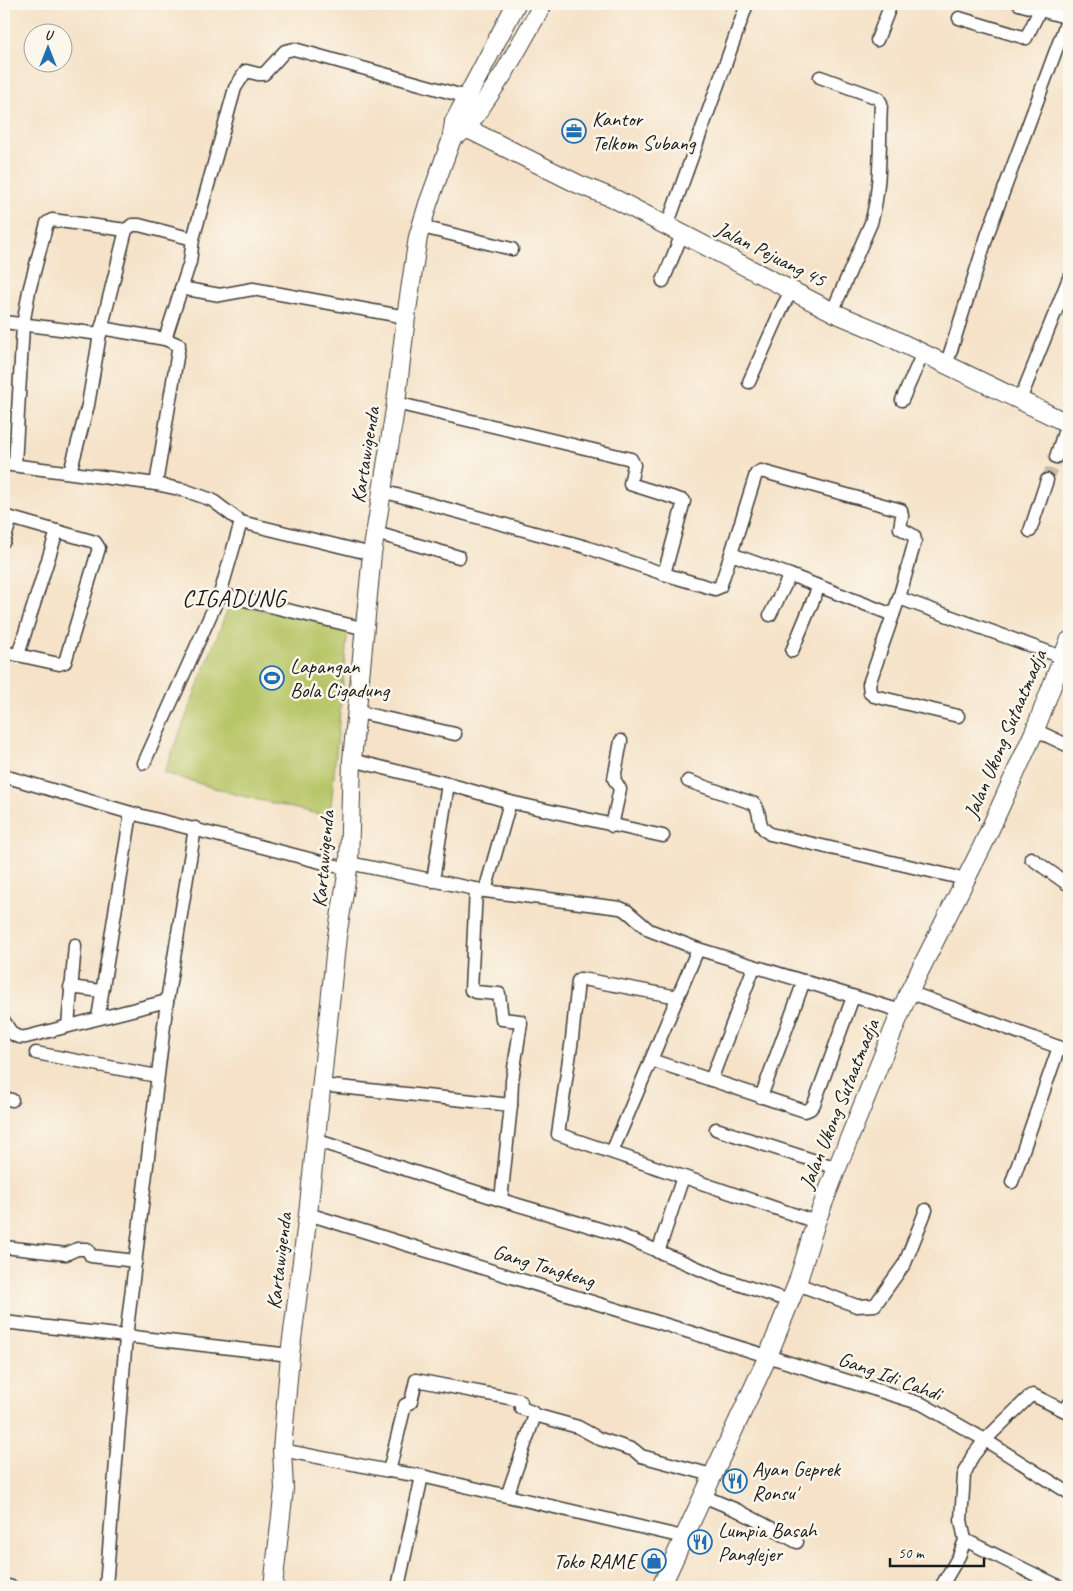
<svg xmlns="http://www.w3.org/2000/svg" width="1073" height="1591" viewBox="0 0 1073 1591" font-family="Caveat,sans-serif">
<rect width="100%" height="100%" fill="#fbf7ec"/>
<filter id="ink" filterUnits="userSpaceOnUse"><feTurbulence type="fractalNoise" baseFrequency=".02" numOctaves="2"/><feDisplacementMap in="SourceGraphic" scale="10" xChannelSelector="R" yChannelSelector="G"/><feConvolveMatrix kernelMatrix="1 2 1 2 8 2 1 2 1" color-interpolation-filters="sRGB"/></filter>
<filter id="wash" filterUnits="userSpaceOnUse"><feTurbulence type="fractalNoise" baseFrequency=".0096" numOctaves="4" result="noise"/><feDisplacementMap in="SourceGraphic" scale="20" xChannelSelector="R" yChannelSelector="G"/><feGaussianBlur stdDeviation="1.12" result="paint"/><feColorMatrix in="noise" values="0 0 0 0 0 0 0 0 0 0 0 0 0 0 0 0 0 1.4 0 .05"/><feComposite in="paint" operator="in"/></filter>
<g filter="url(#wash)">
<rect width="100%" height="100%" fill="#f5e2c8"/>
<path fill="#b7c668" stroke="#6a7142" d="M230,603L348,628L330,817L238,795L164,773Z"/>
</g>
<g filter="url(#ink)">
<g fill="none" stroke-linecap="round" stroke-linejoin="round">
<path stroke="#cabaa6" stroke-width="12" stroke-dasharray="12 6" stroke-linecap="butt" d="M1047,480L1056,457"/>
<g stroke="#3d3a36" stroke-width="15">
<g id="street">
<path d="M1019,4L1069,18"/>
<path d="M959,18L1026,38L1040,10"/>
<path d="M877,40L891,4"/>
<path d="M820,77L878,98L881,103C879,143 882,185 871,223L833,310"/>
<path d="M667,226L747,4"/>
<path d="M422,227L512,249"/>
<path d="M193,239L235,88L246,71L258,74H264L285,51L294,49L467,97"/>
<path d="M663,281L682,234"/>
<path d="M181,288L220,295L253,289L406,317"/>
<path d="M4,322L100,334"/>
<path d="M101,328L165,339L179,345L156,484"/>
<path d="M946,366L988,233L1068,18"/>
<path d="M749,382L783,306L792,290"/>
<path d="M902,400L923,353"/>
<path d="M1020,400L1069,278"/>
<path d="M396,403L631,459L634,465L630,484L684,501L664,574"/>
<path d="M1056,457L1067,423"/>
<path d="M4,464L156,484L184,490L212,500L241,522L372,554"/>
<path d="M15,465L23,325L29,291L47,223L52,220L126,230"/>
<path d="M70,472L88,405L100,334L126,230L132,225H139L193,239L190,262L165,339"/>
<path d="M382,491L586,547L664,574L715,589L720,587L731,554L790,575L893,615L899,598L1062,657"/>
<path d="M4,516L95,542L99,548L65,662L59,664L4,652"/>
<path d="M1030,531L1047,480"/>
<path d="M376,533L459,557"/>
<path d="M4,541L11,518"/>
<path d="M731,554L756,474L761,471L901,510L902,516L900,528L914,536L915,541L899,598"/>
<path d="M220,594L366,629"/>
<path d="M770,615L790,575"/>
<path d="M893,615L869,684L870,693L874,696L958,716"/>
<path d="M792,651L819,586"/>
<path d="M18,655L57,531"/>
<path d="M358,712L455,734"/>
<path d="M1035,730L1069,746"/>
<path d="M352,760L448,784L510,802L663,836"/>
<path d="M144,763L220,594L241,522"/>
<path d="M4,776L131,813L348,869"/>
<path d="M688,781L755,804C763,818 755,824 770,834L965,879"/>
<path d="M612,826L620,789L614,779L621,741"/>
<path d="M1031,858L1066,883"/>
<path d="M349,863L485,891L620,908L627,911L649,930L698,949L901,1011"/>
<path d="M433,881L448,784"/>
<path d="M485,891L510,802"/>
<path d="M70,987L101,991"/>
<path d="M909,992L1069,1051"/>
<path d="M678,997L588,980L580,979L578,981L572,1039L558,1134L816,1222"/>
<path d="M98,1018L131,813"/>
<path d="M4,1021C10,1031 13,1039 26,1037L167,1001"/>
<path d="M68,1026L75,945"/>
<path d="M36,1053L157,1076"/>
<path d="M651,1060L805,1111L810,1109L814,1104L853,997"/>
<path d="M711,1080L754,967"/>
<path d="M321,1085L511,1105L512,1081L521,1023L520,1021L502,1019L499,994L475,992L471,990L476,889"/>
<path d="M761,1097L804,981"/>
<path d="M4,1098L12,1100"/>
<path d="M716,1129L837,1168"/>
<path d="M315,1140L501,1200L620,1235L723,1279L790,1301"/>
<path d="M612,1152L698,949"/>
<path d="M1012,1182L1059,1047"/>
<path d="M501,1200L511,1105"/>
<path d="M308,1214L922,1404L985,1440L1069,1493"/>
<path d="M4,1247L66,1254L77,1249H87L91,1256L136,1261"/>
<path d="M658,1252L683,1177"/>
<path d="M797,1284L857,1306L875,1305L905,1263L926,1210"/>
<path d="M4,1322L290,1355"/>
<path d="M282,1450L389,1471L422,1476L683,1537"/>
<path d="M389,1471L405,1405L411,1402L416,1380L519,1400L521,1402V1408L532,1412L535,1415L578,1427L600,1439L634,1450L641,1456L712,1475"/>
<path d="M507,1496L535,1415"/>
<path d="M703,1496L739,1511L797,1542"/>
<path d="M965,1540L1060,1587"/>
<path d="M4,1585L12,1587"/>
<path d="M106,1587L126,1337L167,1001L195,828"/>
<path d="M398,1587L422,1476"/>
<path d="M941,1587L959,1556L965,1540L961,1520L964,1475L972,1457L985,1440L1030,1396L1033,1395L1065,1411L1069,1404"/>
</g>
</g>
<g stroke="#3d3a36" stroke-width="20">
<g id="secondary">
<path d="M454,122L578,184L615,199L837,314L875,330L1069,424"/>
<path d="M459,134L467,128L504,73L543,4"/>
<path d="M273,1587L284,1489L282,1450L290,1355L308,1214L337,936L349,863L352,760L372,554L396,403L406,317L418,237L428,204L451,141L454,122L516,4"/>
<path d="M661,1587L768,1356L797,1284L816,1222L837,1168L909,992L982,847L1035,730L1069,641"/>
</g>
</g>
<use href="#street" stroke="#fff" stroke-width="12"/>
<use href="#secondary" stroke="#fff" stroke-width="18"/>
</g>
</g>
<defs>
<g id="office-ring" transform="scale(1.25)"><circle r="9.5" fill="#fbf7ec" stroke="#1f6fb2" stroke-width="1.5"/><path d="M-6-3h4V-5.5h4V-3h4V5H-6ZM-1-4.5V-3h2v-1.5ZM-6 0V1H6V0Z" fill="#1f6fb2"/></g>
<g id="stadium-ring" transform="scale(1.25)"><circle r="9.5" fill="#fbf7ec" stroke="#1f6fb2" stroke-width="1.5"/><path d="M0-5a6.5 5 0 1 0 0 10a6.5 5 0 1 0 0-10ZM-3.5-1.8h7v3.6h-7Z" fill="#1f6fb2"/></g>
<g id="restaurant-ring" transform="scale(1.25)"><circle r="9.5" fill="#fbf7ec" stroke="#1f6fb2" stroke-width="1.5"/><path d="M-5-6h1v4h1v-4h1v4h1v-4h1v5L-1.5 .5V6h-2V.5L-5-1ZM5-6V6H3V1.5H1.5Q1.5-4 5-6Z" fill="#1f6fb2"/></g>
<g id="shop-ring" transform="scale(1.25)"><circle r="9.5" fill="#fbf7ec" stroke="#1f6fb2" stroke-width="1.5"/><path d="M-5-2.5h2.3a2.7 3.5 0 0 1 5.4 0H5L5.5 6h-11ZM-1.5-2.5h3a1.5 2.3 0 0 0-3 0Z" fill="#1f6fb2"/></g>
</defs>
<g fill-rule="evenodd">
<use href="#office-ring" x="574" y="131"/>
<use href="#stadium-ring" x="272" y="678"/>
<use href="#restaurant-ring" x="735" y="1481"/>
<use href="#restaurant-ring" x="700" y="1542"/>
<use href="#shop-ring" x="654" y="1561"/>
</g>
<g text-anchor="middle" stroke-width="5" stroke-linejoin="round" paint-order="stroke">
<g font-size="21" fill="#1c1c1c" stroke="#fbf7ec" text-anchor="start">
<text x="592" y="126">Kantor<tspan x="592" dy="24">Telkom Subang</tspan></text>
<text x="290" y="673">Lapangan<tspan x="290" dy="24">Bola Cigadung</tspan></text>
<text x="752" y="1476">Ayan Geprek<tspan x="752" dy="24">Ronsu'</tspan></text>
<text x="718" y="1537">Lumpia Basah<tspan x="718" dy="24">Panglejer</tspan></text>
<text x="636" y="1568" text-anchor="end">Toko RAME</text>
</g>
<g font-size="21" fill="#1c1c1c" stroke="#fbf7ec">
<text transform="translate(771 254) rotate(27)" y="7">Jalan Pejuang 45</text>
<text transform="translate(365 455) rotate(-81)" y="7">Kartawigenda</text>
<text transform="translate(1005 734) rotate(-67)" y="7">Jalan Ukong Sutaatmadja</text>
<text transform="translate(323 859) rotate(-85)" y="7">Kartawigenda</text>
<text transform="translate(839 1104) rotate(-68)" y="7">Jalan Ukong Sutaatmadja</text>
<text transform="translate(279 1261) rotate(-83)" y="7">Kartawigenda</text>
<text transform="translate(544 1266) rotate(17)" y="7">Gang Tongkeng</text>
<text transform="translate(890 1376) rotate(20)" y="7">Gang Idi Cahdi</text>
</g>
<g font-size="24" letter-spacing="1" fill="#1c1c1c" stroke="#fbf7ec">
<text x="234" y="606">CIGADUNG</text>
</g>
</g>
<rect width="1073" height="1591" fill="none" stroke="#fbf7ec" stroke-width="20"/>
<g transform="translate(48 48)"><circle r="24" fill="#fbf7ec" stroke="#a29f99"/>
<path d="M0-4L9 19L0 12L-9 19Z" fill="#1f6fb2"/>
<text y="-8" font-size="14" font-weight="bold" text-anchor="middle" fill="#1c1c1c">U</text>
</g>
<path d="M890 1558v8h94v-8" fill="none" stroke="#1c1c1c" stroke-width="2.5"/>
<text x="898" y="1558" font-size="15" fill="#1c1c1c" stroke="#fbf7ec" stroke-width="4" paint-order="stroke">50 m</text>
</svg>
